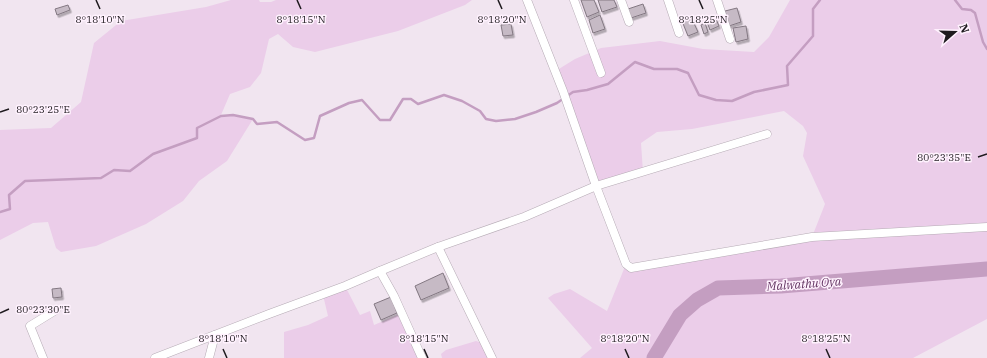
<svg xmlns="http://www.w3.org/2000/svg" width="987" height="358" viewBox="0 0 987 358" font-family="'IBM Plex Serif',serif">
<defs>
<filter id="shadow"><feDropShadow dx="1.5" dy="2.5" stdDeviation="0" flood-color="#0004"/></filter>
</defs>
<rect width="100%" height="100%" fill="#f1e5f0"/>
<g fill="#ebcde9">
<path d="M231,0H259L260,2H271L276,0H472L465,5L398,31L315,52L293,47L278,34L269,39L261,73L250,87L230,94L221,115H233L253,119L227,161L199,181L183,201L146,224L96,246L61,252L56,248L48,222L33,223L0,240V130L51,128L81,102L94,43L121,21L206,7Z"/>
<path d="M790,0H987V319L913,358H580L592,348L548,298L554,294L570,289L607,311L626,264L631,268L812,237L825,204L803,156L807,133L803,126L784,111L692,129L657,132L641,143L643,172L596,186L554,72L575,59L601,48L660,41L703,49L754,52L769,37Z"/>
<path d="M345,286L360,315L370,311L374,325L400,314L421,358H284V332L308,325L328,316L323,295Z"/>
<path d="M476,341L482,343L490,358H442L441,354L446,350Z"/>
</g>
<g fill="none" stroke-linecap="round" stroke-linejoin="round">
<g stroke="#c49ec1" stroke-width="2.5">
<path d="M955,0L962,9L971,10L975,13L983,42L987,49"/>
<path d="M0,212L10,209L9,195L25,181L101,178L114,170L130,171L153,154L197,138V128L221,116L233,115L253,119L257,124L277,122L305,140L314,138L320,116L349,103L362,100L380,120H390L403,99H411L418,104L444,95L462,101L480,111L486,119L496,121L515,119L536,112L557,103L573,92L587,90L608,84L635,62L654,69H677L688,73L699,95L716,100L732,101L754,92L788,85L787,66L813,36V9L820,0"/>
</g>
<path stroke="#c49ec1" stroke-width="15" d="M654,358L680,315L697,300L718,288L781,286L987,269"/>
</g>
<g fill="#c6bac5" stroke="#837882" filter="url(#shadow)">
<path d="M581,0H594L599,12L587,17Z"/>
<path d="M598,0H614L617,7L602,12Z"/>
<path d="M643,4L646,13L631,18L628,9Z"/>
<path d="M68,5L70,10L57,15L55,9Z"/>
<path d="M737,8L741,22L729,26L725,11Z"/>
<path d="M600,15L605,29L593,33L589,20Z"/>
<path d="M691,17L698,32L688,36L682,21Z"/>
<path d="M716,19L719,26L710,30L707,22Z"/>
<path d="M705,23L708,32L704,34L701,25Z"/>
<path d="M511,24L513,35L503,36L501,25Z"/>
<path d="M746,26L748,39L736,42L733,28Z"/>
<path d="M443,273L449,288L421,300L415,286Z"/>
<path d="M61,288L62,297L53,298L52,289Z"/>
<path d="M391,297L397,313L381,320L374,304Z"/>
</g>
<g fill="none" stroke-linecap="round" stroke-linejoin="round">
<g stroke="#b6abb5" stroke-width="9">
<g id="street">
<path d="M527,0L563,91L596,186L626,264L631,268L812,237L987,227"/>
<path d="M574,0L601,73"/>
<path d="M621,0L629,22"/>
<path d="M668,0L679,33"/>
<path d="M717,0L730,39"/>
<path d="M438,247L492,358"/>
<path d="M380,271L394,296L422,358"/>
<path d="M43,358L30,326L56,310"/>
<path d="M155,358L269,314L345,286L380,271L438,247L524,217L596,186L767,134"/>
<path d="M209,358L215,335"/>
</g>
</g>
<use href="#street" stroke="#fff" stroke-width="8"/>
</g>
<path fill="none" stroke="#1e1a1e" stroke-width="1.5" d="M96,0L100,9M297,0L301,9M498,0L502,9M699,0L703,9M0,112L9,109M978,157L987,154M0,313L9,309M223,349L227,358M424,349L428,358M625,349L629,358M826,349L830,358"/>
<g text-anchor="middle" stroke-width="3" stroke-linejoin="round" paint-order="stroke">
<g font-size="12" font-style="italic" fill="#623361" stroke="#fff2fe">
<text transform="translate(804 284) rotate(-4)" y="4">Malwathu Oya</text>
</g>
</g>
<g font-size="10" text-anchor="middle" fill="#1e1a1e" stroke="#fff2fe" stroke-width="3" stroke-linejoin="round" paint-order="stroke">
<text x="100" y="23">8°18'10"N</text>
<text x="502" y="23">8°18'20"N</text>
<text x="703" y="23">8°18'25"N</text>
<text x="301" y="23">8°18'15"N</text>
<text x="43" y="113">80°23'25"E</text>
<text x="944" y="161">80°23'35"E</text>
<text x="43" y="313">80°23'30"E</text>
<text x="223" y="342">8°18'10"N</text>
<text x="424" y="342">8°18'15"N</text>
<text x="625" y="342">8°18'20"N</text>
<text x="826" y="342">8°18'25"N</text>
</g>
<g transform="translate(955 32) rotate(70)" stroke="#fff2fe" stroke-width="3" paint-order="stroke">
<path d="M0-3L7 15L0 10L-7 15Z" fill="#1e1a1e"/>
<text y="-6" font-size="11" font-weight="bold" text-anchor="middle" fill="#1e1a1e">N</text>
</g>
</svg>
